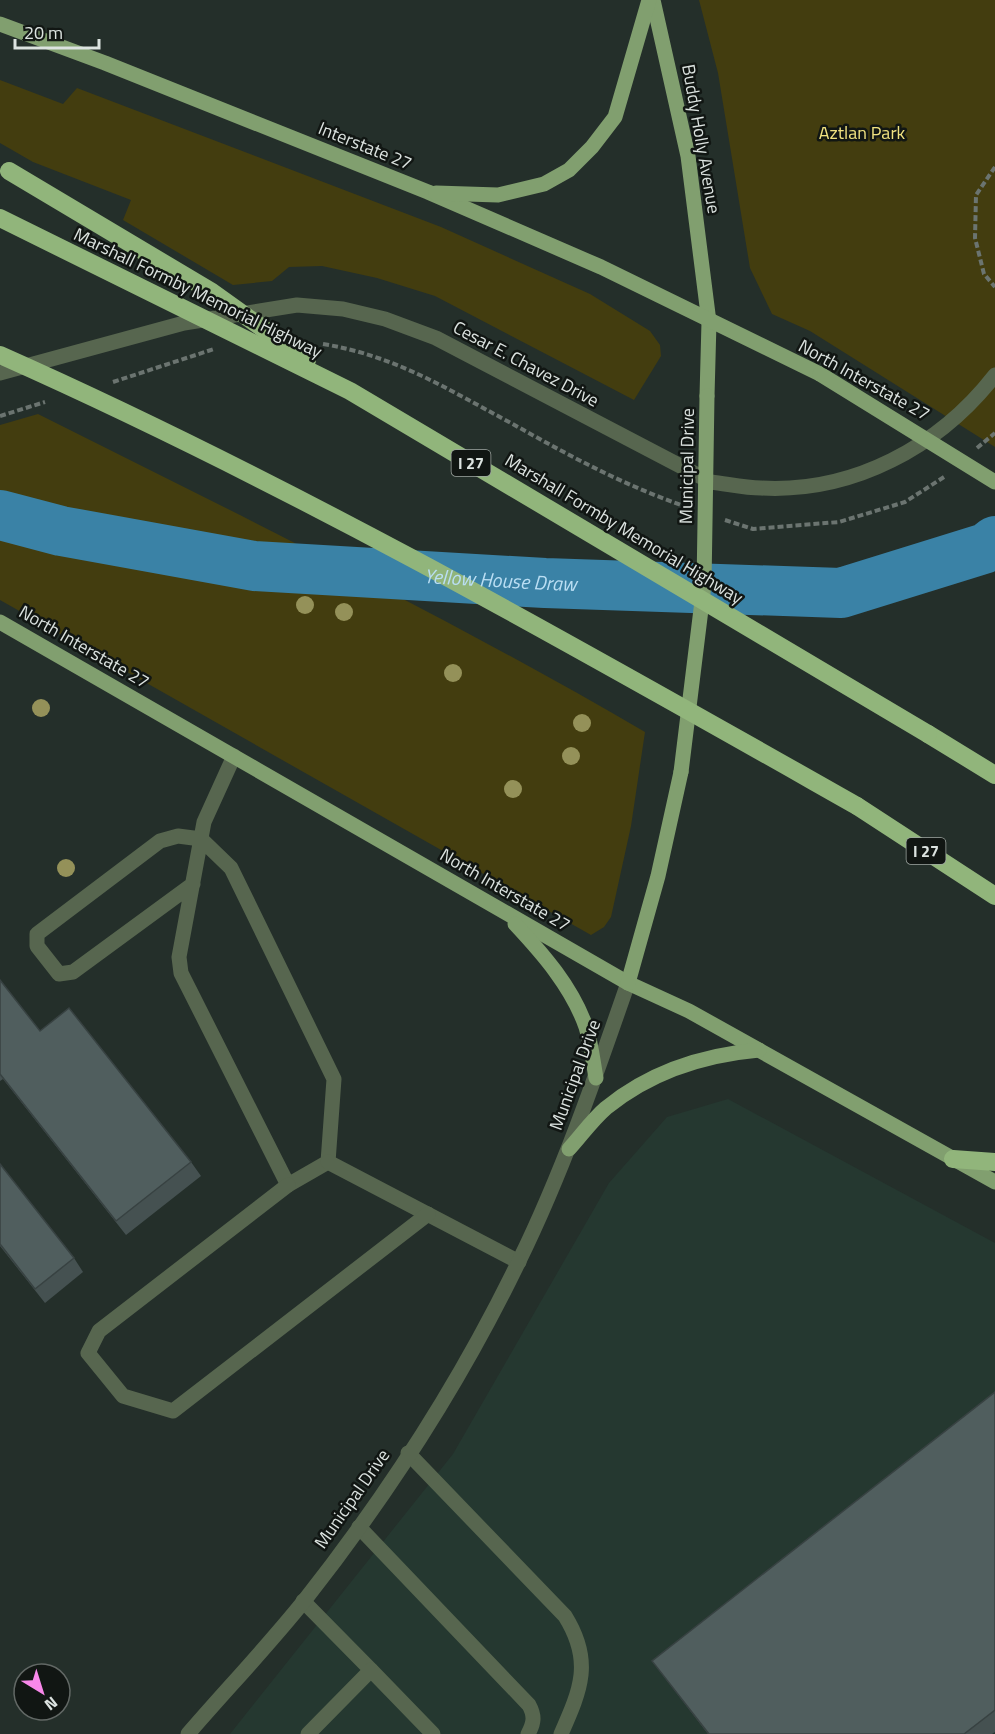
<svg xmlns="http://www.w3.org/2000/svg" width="995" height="1734" viewBox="0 0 995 1734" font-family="'Titillium Web',sans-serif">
<rect width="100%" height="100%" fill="#242f2a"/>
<path fill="#253830" d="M728,1099L995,1243V1734H230L453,1454L609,1183L667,1117Z"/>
<g fill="#433d0f">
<path d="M699,0H995V447L810,331L772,314L750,268L718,73Z"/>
<path d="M0,80L63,104L77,88L441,227L590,294L650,331L660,345L661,356L634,400L435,296L377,278L322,266L289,267L272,281L233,285L123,220L131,200L33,162L0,143Z"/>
<path d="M38,414C242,516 448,617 645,732L631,826L611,917L604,927L591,935L0,600V425Z"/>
</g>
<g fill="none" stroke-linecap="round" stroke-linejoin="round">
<path stroke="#3a82a6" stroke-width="50" id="s1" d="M0,515L61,531L254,566L545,583L841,593L986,548L995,541"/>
<g stroke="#6b7470" stroke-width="4" stroke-dasharray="6 3" stroke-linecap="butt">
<path d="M995,167L976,195L975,238L984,274L995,287"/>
<path d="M323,344C396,356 447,389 511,423C566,454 623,485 684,506"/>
<path d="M113,382L214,349"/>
<path d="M0,416L45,402"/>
<path d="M977,448L995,433"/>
<path d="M725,520L753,529L839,522L905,502L944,477"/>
</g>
<g stroke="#57664f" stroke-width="15">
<path d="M0,373L184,323L297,305L343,309L385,319L436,338L711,482C728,484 745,488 761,488C853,493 939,447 995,375"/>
<path d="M193,884L73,972L59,974L37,946V934L160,841L178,836L201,839L231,868L334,1079L328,1162L288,1185L181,973L179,957L204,822L234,756"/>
<path d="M328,1162L519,1262"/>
<path d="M288,1185L99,1331L88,1353L123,1396L173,1411L428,1214"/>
<path d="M408,1453L565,1616C593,1661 581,1689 561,1734"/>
<path d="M359,1527L529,1705C535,1716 534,1723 528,1734"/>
<path d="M303,1601L371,1670"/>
<path d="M188,1734C226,1690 267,1647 304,1601C386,1497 461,1381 519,1261C563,1171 595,1078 628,983"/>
<path d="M308,1734L371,1670L433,1734"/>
</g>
<g stroke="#819f6f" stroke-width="15">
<path d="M653,0L688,156L709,322L707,396"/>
<path d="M0,24L105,63L428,192L601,267L820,374"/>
<path d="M436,193L498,195L544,184L569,170L592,147L615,117L649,0"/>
<path d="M0,622L628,983L689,1011L995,1182"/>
<path d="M515,924C543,954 572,987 586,1027C591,1043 593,1061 596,1078"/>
<path d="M628,983L658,876L681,772"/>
<path d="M569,1149C581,1136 592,1120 606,1108C650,1072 703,1055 759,1050"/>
</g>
<g stroke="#91b57b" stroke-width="18">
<path d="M928,734L995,775"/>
<path d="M857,806L995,896"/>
<path d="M953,1159L995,1162"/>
</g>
<g stroke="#819f6f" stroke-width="15">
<path d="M820,374L995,482"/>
<path d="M681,772L704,585L707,396"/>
</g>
<g stroke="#91b57b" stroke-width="18">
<path d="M9,171L212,292L307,360"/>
<path d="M0,218L350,391L928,734"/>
<path d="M0,355C295,486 576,647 857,806"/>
</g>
</g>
<g fill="#949159">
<circle cx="305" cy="605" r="9"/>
<circle cx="344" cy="612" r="9"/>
<circle cx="453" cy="673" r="9"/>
<circle cx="41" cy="708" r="9"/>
<circle cx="582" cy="723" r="9"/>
<circle cx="571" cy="756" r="9"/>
<circle cx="513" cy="789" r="9"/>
<circle cx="66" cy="868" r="9"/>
</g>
<g fill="#455151">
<path d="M0,980L40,1031L191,1162L201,1176L126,1235L3,1079L0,1081Z"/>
<path d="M0,1164L74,1258L83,1272L45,1303L0,1246Z"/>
<path d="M995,1392V1732L992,1734H708L652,1661Z"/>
</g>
<g fill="#505e5e" stroke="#384242" stroke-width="1.5">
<path d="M0,980L40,1031L69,1008L191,1162L116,1221L0,1074Z"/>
<path d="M0,1164L74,1258L35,1289L0,1244Z"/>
<path d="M995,1392V1710L964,1734H709L652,1661Z"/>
</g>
<g text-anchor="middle" stroke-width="5" stroke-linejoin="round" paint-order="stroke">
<g fill="#111613" stroke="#9fa6a2" stroke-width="1.5">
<rect x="451.5" y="450" width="39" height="26" rx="4.5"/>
<rect x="906.5" y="838" width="39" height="26" rx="4.5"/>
</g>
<g font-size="16" font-weight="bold" fill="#dce3e0">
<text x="471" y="469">I 27</text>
<text x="926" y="857">I 27</text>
</g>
<g font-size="18" fill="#f0e280" stroke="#111613">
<text x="862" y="139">Aztlan Park</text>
</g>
<g font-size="18" fill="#dce3e0" stroke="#111613">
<text transform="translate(701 139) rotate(80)" y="6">Buddy Holly Avenue</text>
<text transform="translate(365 146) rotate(22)" y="6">Interstate 27</text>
<text transform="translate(198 293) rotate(26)" y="6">Marshall Formby Memorial Highway</text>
<text transform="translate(526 364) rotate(28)" y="6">Cesar E. Chavez Drive</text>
<text transform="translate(864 380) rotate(29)" y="6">North Interstate 27</text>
<text transform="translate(687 466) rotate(-89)" y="6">Municipal Drive</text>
<text transform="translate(624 529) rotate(31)" y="6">Marshall Formby Memorial Highway</text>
<text transform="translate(84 647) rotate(30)" y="6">North Interstate 27</text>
<text transform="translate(505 890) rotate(30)" y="6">North Interstate 27</text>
<text transform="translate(575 1075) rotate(-70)" y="6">Municipal Drive</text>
<text transform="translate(352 1499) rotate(-55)" y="6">Municipal Drive</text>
</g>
<g font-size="20" font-style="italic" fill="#badef3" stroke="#111613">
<text dy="7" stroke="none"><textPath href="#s1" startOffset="506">Yellow House Draw</textPath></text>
</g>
</g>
<g transform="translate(42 1692) rotate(142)"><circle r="28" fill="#111613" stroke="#626865" stroke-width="1.5"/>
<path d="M0-4.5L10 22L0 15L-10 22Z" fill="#f888ea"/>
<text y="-9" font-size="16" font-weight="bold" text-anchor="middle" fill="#dce3e0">N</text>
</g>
<path d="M15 39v9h84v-9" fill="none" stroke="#dce3e0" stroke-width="3"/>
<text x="24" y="39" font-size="18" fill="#dce3e0" stroke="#111613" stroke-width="4.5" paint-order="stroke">20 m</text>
</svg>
